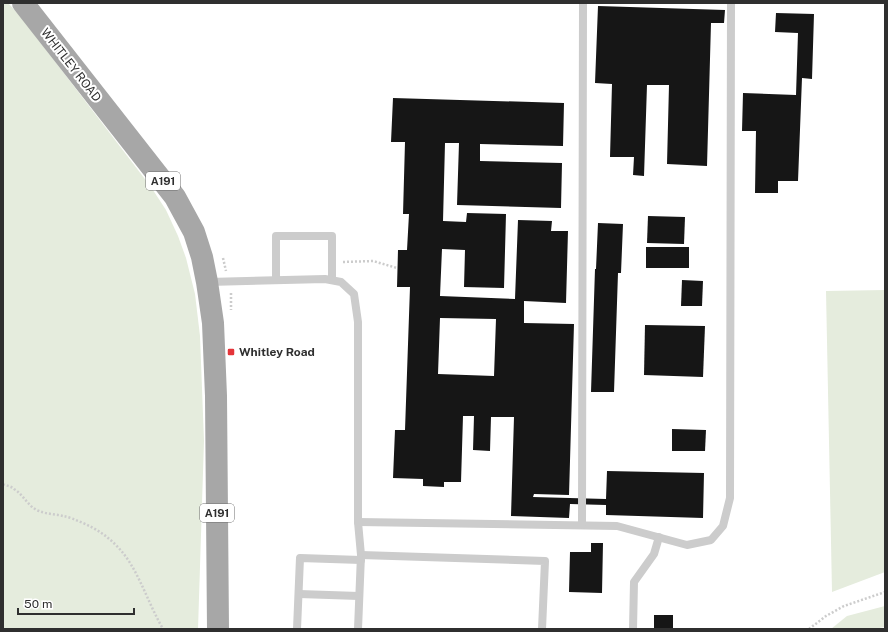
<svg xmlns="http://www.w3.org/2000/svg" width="888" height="632" viewBox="0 0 888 632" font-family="'Public Sans',sans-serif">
<rect width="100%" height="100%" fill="#fff"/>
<g fill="#e5ecdd">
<path d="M3,3H8L21,17L151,187L166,210L178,236L186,258L195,294L200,336L204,441L198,629H3Z"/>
<path d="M885,290V572L832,592L826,291Z"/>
<path d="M885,606V627L874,629H831L847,616Z"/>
</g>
<g fill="#161616" fill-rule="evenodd">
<path d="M598,6L725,10L724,23H711L707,166L667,164L669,85H647L644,176L633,175L634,157H610L612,84L595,83Z"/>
<path d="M776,13L814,14L812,79L802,78L798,181H778V193H755L756,131H742L743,93L796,95L798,33L775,32Z"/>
<path d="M393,98L564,103L563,146L480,144V161L562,163L561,208L457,205L459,143H445L443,221L466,222L467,213L506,214L504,288L464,287L465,250L442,249L440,296L515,299L518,220L552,221L551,231H568L566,303L524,301V323L574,324L569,495L534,494L533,497L606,499L607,471L704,473L703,518L606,515V505L570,504L569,518L511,516L514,417H491L490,451L473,450L474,416H463L461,482H444V487L423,486V479L393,478L395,430H405L410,287H397L398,250H407L409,214H403L405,142H391ZM440,318L496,319L494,376L438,374Z"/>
<path d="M648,216L685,217L684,244L647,243Z"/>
<path d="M598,223L623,224L621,273H618L614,392H591L595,269H596Z"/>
<rect x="646" y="247" width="43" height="21"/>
<path d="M682,280L703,281L702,306H681Z"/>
<path d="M645,325L705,326L703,377L644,375Z"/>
<path d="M672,429L706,430L705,451H672Z"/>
<path d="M591,543H603L602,593L569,592L570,552H591Z"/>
<rect x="654" y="615" width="19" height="14"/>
</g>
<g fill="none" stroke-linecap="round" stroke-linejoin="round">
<g stroke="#ccc" stroke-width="2.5" stroke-dasharray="2 2" stroke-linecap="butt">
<path d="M223,258L226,271"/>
<path d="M343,262L373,261L397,268"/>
<path d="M231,293V310"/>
<path d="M3,484C7,486 11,486 14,489C24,495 28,507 39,511C46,514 55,514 63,516C69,517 76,520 83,523C135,546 138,585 163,629"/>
<path d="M809,629L826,616L844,606L885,592"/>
</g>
<g stroke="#ccc" stroke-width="8">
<path d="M276,280V236H332V280"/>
<path d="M208,282L325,279L341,282L354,294L358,322V522L361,555L358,629"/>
<path d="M358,522L617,526L687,545L711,540L723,526L730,498L731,3"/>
<path d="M582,525L583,3"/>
<path d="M361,555L545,561L542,629"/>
<path d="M299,594L359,596"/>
<path d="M297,629L300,558L361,560"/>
<path d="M633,629L634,582L654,554L659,537"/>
</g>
<path stroke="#a7a7a7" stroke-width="22" d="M23,3L175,197L194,232L202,257L207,282L213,323L216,396L218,629"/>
</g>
<rect fill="#e43439" stroke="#fff" stroke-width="1.5" x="227" y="348" width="8" height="8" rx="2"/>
<g text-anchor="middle" stroke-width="4" stroke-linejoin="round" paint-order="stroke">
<g fill="#fff" stroke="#6d6d6d" stroke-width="1">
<rect x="146" y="172" width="34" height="18" rx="3"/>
<rect x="200" y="504" width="34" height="18" rx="3"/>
</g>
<g font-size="11" font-weight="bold" fill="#2f2f2f">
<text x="163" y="185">A191</text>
<text x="217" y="517">A191</text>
</g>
<g font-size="12" fill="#2f2f2f" stroke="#fff">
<text transform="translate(71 65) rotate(52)" y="4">WHITLEY ROAD</text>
</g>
<g font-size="12" font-weight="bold" fill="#2f2f2f" stroke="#fff" text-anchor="start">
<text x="239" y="356">Whitley Road</text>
</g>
</g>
<rect width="888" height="632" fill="none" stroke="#2f2f2f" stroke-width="8"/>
<path d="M18 608v6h116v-6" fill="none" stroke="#2f2f2f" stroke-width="2"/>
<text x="24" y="608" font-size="12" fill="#2f2f2f" stroke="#ffffff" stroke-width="3" paint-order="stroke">50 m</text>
</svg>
